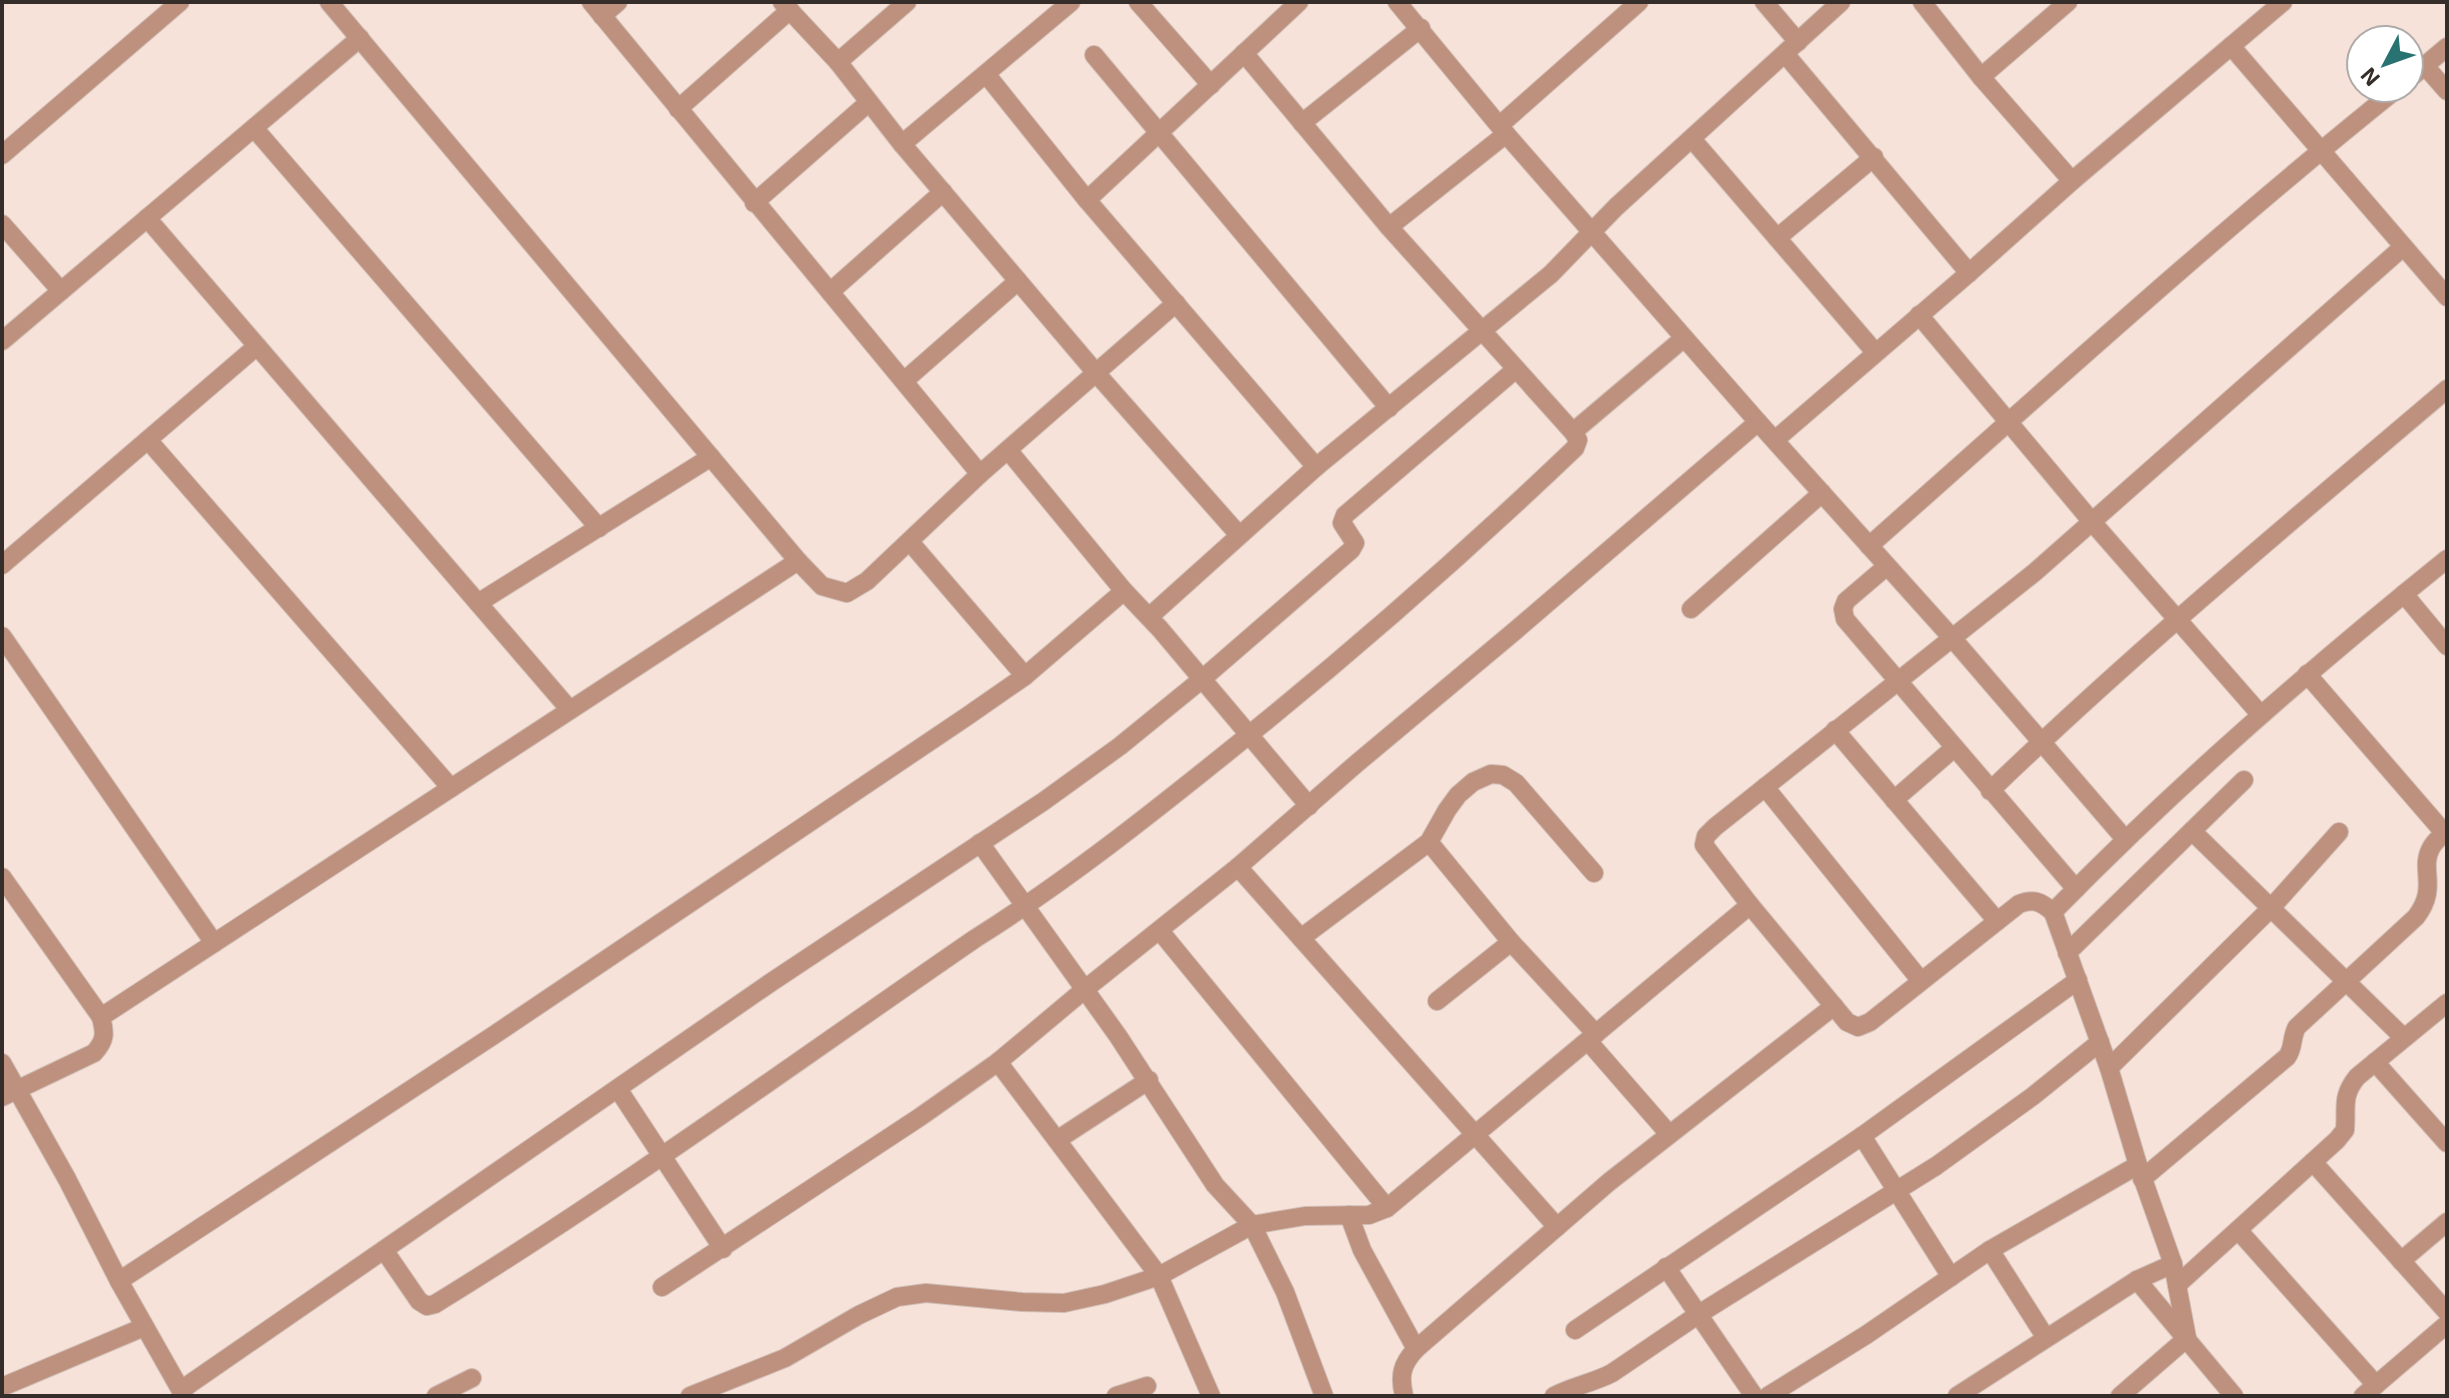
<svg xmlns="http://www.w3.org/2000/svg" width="2449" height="1398" viewBox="0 0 2449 1398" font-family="'Exo 2',sans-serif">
<rect width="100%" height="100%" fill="#f7e2d9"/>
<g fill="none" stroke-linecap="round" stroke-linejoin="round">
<g stroke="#d0beb6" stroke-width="20">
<g id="minor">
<path d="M329,2L798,561L822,586L847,593L867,581L980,474L1176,303"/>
<path d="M591,2L980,474"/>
<path d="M782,2L838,62L902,144L1097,374L1239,535"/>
<path d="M1138,2L1211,85"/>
<path d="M1397,2L1506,134L1758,422L1953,639L2125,839"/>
<path d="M1764,2L1798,42"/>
<path d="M1922,2L1981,77L2072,181"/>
<path d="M602,16L618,2"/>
<path d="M2231,46L2447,297"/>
<path d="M1094,55L1389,408"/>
<path d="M1786,55L1969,273"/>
<path d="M838,62L907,2"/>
<path d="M2425,66L2447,91"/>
<path d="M986,74L1087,200L1316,467"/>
<path d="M1981,77L2068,2"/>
<path d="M2409,79L2447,47"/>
<path d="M678,109L790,10"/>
<path d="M1302,123L1421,28"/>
<path d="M1500,125L1639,2"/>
<path d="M254,128L599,528"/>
<path d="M1692,139L1875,352"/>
<path d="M902,144L1071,2"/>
<path d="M2,155L180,2"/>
<path d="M1087,200L1299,2"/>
<path d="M754,203L868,103"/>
<path d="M147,218L570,710"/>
<path d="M2,224L61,291"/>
<path d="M1389,227L1506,134"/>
<path d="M1777,238L1874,157"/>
<path d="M2403,247L2035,572L1715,827L1706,836L1704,845L1750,905L1847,1022L1858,1027L1870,1022L2019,904C2034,898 2041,902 2053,912C2177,785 2309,670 2447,559"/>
<path d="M830,292L943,192"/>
<path d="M1919,315L2093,523L2260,714"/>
<path d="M2,341L360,38"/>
<path d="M904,381L1018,281"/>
<path d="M1573,432L1684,338"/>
<path d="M148,440L451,788"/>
<path d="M1775,440L1969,273L2072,181L2283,2"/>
<path d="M1008,450L1124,591L1160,629L1309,806"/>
<path d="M910,542L1025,676"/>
<path d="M1869,546C2044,391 2216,234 2398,88"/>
<path d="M2,565L257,346"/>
<path d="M1887,566L1846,601L1843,609L1845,619L2076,889"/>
<path d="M2404,594L2447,646"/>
<path d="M478,603L711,457"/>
<path d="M1691,609L1822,493"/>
<path d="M1149,617L1316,467L1551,274L1616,207L1841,2"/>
<path d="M2,636L214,943"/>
<path d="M2307,674L2447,836"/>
<path d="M1835,730L1997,921"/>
<path d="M1765,787L1921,981"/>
<path d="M1990,791C2136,650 2293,520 2447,389"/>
<path d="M1894,800L1954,748"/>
<path d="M2192,831L2404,1038"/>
<path d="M1429,842L1511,942L1596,1034"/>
<path d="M980,843L1118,1036L1215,1185L1252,1225L1285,1292L1324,1396"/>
<path d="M1238,867L1557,1227"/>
<path d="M2,877L101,1017"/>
<path d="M2053,912L2109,1068L2138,1165L2173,1264L2187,1338L2120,1396"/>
<path d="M1160,931L1387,1208"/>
<path d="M1301,938L1429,842L1447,810L1458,795L1473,782L1491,774L1503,775L1516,783L1594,873"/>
<path d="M2067,953L2244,780"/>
<path d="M1437,1001L1511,942"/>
<path d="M1588,1041L1669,1134"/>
<path d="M998,1062L1159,1276L1211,1396"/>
<path d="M2375,1062L2447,1143"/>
<path d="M2,1063L67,1179L119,1281L184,1396"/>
<path d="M2109,1068L2271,908L2339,832"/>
<path d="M618,1089L723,1249"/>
<path d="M2,1097L94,1053C106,1040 105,1033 101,1017L798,561"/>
<path d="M1862,1136L1951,1277"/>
<path d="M1057,1140L1149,1080"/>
<path d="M2313,1162L2447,1312"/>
<path d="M2142,1179L2287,1057C2294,1048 2291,1037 2297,1027L2416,917C2439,887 2419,870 2431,848C2434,842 2440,837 2444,833"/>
<path d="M1349,1215L1362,1250L1416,1349"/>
<path d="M2238,1230L2376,1385"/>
<path d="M384,1250L419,1301L427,1306L435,1304C621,1190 797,1061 976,938C1065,882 1147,817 1229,751C1350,654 1463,555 1575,448L1578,440L1573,432L1389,227L1244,53"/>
<path d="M1990,1250L2046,1338"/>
<path d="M2401,1261L2447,1222"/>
<path d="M1666,1267L1754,1396"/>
<path d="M2137,1280L2234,1396"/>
<path d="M119,1281L494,1035L966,717L1025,676L1124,591"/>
<path d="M2177,1285L2337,1140L2345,1130C2347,1107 2341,1097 2357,1077L2447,1003"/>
<path d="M662,1287L920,1117L998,1062L1084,990L1238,867L1356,764L1516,630L1758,422"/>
<path d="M1575,1330L1862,1136L2078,980"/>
<path d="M2,1387L144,1327"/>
<path d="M181,1390L770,983L1044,801L1120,746L1201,680L1351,550L1355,543L1342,523L1345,515L1516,369"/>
<path d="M436,1396L472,1378"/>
<path d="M690,1396L785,1358L859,1315L897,1297L926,1293L1022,1302L1064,1303L1105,1294L1159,1276L1252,1225L1305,1216L1369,1215L1387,1208L1750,905"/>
<path d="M1116,1396L1147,1386"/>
<path d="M1404,1396C1399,1375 1402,1364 1416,1349L1609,1182L1834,1006"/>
<path d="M1554,1396C1573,1386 1593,1383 1612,1373L1699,1314L1936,1166L2033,1096L2100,1042"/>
<path d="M1768,1396L1866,1335L1990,1250L2138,1165"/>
<path d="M1957,1396L2137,1280L2173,1264"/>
<path d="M2363,1396L2447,1324"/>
</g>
</g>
<use href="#minor" stroke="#bd917d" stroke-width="18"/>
</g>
<rect width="2449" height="1398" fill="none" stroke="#352d2a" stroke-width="8"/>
<g transform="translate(2385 64) rotate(229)"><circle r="38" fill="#ffffff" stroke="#aeabaa" stroke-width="2"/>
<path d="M0-6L14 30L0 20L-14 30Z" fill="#287272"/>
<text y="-12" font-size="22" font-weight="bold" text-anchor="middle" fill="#352d2a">N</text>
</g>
</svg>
